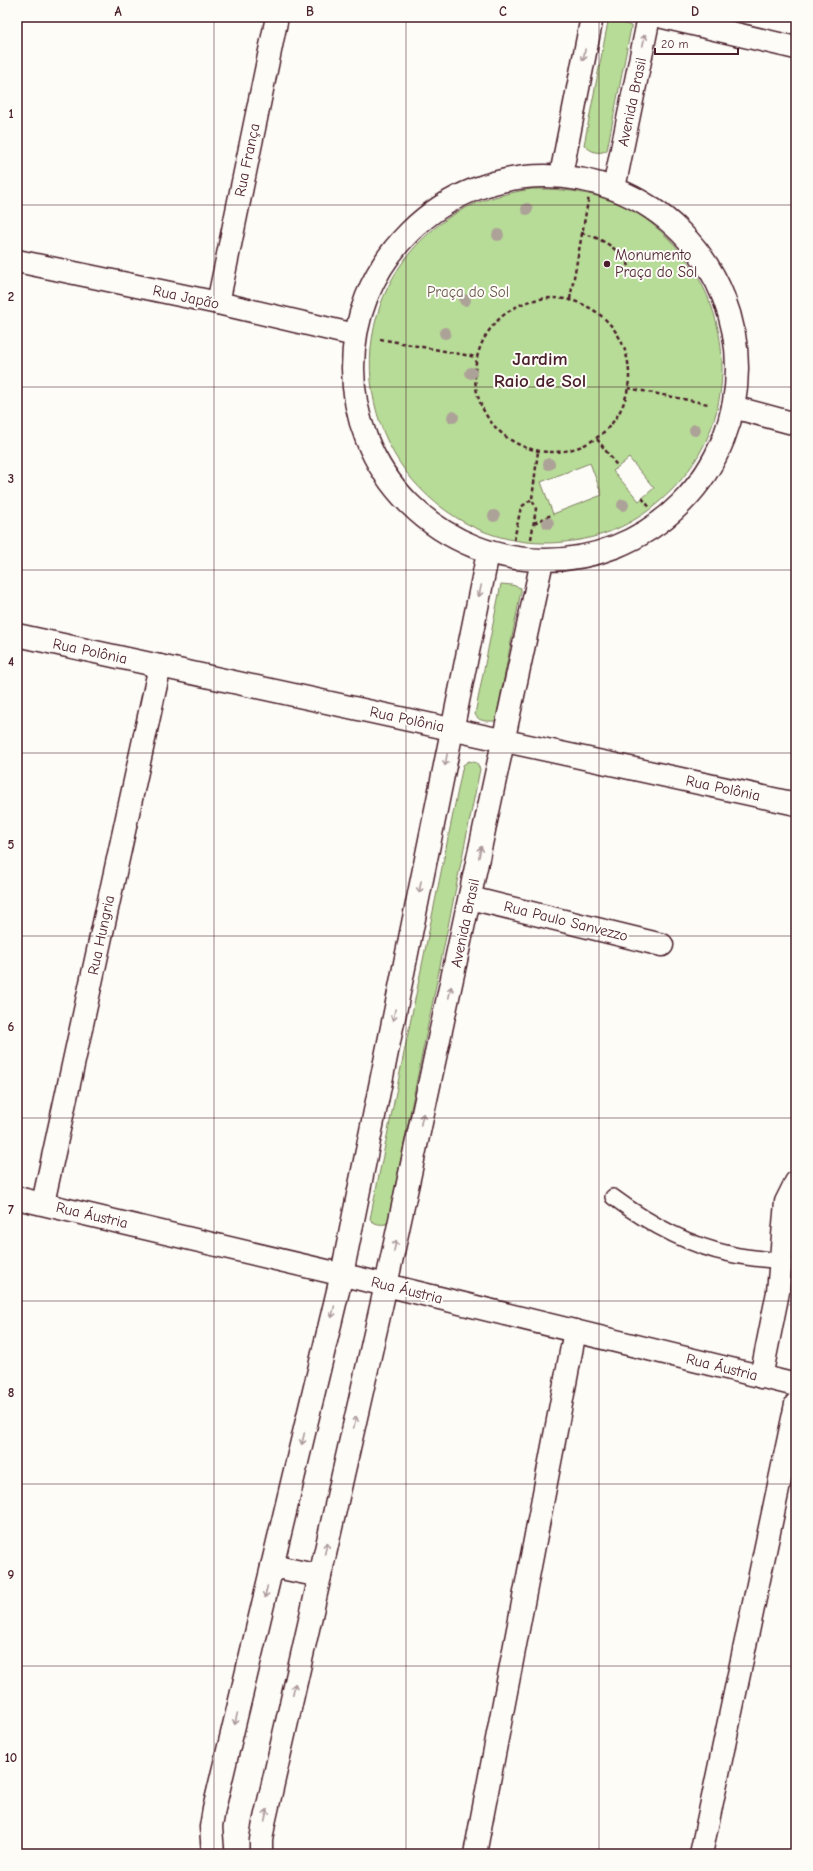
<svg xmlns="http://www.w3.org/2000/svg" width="813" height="1871" viewBox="0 0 813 1871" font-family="'Comic Neue',sans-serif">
<rect width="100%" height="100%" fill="#fdfcf7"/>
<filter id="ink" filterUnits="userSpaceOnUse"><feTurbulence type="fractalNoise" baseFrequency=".025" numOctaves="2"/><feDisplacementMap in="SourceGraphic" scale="8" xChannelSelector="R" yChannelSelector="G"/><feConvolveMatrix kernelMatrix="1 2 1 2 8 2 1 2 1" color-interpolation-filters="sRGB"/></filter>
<g filter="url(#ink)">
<g fill="#b7dc97" stroke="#807e61" fill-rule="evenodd">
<path d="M615,20L631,26V28L607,150C599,155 591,152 584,145L608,22Z"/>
<path d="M531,189C575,188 617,196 652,224C741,294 747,427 660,501C633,525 600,539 564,542C527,546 489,538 457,518C346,450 340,292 448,218C473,201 502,194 531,189ZM629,458L654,488L639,501L613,471ZM590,463L602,495L553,514L541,482Z"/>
<path d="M501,584L512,585L521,588V591L496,719L495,721C487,721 478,722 475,714Z"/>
<path d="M469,761L477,763L480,769L388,1222L386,1224C380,1225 374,1224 370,1219L463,765Z"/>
</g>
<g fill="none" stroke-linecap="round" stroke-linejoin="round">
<g stroke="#4a1f2b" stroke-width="18">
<path id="lane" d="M613,1197C648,1223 686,1245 730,1254C746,1258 764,1259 781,1261"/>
</g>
<g stroke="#4a1f2b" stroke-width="25">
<g id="street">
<path d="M663,17L796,48"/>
<circle cx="545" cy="368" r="192"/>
<path d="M17,261L218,303L355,335"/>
<path d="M218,303L277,17"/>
<path d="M733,407L796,424"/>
<path d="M17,635L796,804"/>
<path d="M470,898L662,945"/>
<path d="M17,1198L386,1285L796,1385"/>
<path d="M43,1203L160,666"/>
<path d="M761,1377L778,1292L786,1202L796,1182"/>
<path d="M272,1566L320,1576"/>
<path d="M213,1854L211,1827L214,1809L342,1274L488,553"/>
<path d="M261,1854V1840L264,1823L386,1285L542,561"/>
<path d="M475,1854L575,1331"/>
<path d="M701,1854L796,1404"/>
</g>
</g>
<g stroke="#4a1f2b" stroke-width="25">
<g id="secondary">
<path d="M561,175L592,17"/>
<path d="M614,188L649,17"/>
</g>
</g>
<g stroke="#4a1f2b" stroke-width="2.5" stroke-dasharray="4 3" stroke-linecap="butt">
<path d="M581,233C603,238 620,250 631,269"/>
<circle cx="552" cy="375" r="77"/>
<path d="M570,299L589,196"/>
<path d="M380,339L476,357"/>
<path d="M628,388L708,404"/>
<path d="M597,439L618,467"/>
<path d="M642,498L651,509"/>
<path d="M534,523L553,514"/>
<path d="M531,539L536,509L532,499L538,451"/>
<path d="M514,540L521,507L532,499"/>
</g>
<use href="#lane" stroke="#fdfcf7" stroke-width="15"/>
<use href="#street" stroke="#fdfcf7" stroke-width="22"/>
<use href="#secondary" stroke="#fdfcf7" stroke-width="22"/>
</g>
<g fill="#ada298">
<circle cx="527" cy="209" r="6"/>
<circle cx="498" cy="235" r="6"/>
<circle cx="465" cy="300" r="6"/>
<circle cx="445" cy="333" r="6"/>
<circle cx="471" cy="373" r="6"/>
<circle cx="453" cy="417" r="6"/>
<circle cx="695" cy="430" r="6"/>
<circle cx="549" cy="464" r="6"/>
<circle cx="623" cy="505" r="6"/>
<circle cx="494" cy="516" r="6"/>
<circle cx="548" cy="523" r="6"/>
</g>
<defs><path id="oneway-shaft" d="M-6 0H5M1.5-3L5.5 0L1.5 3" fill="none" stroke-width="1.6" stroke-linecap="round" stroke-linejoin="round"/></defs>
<g stroke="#ac999b">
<use href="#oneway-shaft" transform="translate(644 40) rotate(-78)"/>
<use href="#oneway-shaft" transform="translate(584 55) rotate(101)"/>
<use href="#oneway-shaft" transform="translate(480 591) rotate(102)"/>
<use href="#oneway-shaft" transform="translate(446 760) rotate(101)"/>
<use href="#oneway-shaft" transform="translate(480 852) rotate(-78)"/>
<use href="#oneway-shaft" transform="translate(420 887) rotate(101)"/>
<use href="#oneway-shaft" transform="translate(450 992) rotate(-78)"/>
<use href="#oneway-shaft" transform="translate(394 1015) rotate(101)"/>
<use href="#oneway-shaft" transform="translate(422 1119) rotate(-78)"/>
<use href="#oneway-shaft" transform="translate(395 1246) rotate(-78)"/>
<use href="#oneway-shaft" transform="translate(333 1312) rotate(103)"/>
<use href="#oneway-shaft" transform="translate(355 1422) rotate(-77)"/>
<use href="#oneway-shaft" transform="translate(303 1439) rotate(103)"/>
<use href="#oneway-shaft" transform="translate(326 1548) rotate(-77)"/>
<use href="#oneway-shaft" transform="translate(266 1592) rotate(103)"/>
<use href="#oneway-shaft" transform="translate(294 1689) rotate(-77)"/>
<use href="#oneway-shaft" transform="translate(236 1719) rotate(103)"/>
<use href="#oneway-shaft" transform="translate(266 1815) rotate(-77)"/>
</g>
</g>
<path fill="none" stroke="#4a1f2b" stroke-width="1" stroke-opacity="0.55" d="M214,17V1854M406,17V1854M599,17V1854M17,205H796M17,387H796M17,570H796M17,753H796M17,936H796M17,1118H796M17,1301H796M17,1484H796M17,1666H796"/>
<circle fill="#4a1f2b" stroke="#fdfcf7" stroke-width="1.5" cx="607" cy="264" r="4"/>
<g text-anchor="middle" stroke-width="4" stroke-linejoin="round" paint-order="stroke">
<g font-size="15" fill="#4a1f2b" stroke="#fdfcf7">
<text transform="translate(632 102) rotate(-78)" y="5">Avenida Brasil</text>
<text transform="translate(247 160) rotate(-78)" y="5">Rua França</text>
<text transform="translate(186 297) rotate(12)" y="5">Rua Japão</text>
<text transform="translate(90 651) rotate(12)" y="5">Rua Polônia</text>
<text transform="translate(407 719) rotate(12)" y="5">Rua Polônia</text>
<text transform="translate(723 788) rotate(12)" y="5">Rua Polônia</text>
<text transform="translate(566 921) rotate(14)" y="5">Rua Paulo Sanvezzo</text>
<text transform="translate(465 923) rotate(-78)" y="5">Avenida Brasil</text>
<text transform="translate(101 935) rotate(-78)" y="5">Rua Hungria</text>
<text transform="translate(92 1215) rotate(13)" y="5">Rua Áustria</text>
<text transform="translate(407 1290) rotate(14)" y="5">Rua Áustria</text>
<text transform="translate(722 1367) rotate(14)" y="5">Rua Áustria</text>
</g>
<g font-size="15" fill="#4a1f2b" stroke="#fdfcf7" text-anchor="start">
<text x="615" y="260">Monumento<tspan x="615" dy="17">Praça do Sol</tspan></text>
</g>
<g font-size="15" fill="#6b584b" stroke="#fdfcf7">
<text x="468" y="297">Praça do Sol</text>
</g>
<g font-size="19" font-weight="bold" fill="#4a1f2b" stroke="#fdfcf7">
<text x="540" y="365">Jardim<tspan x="540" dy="22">Raio de Sol</tspan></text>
</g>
</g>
<rect width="813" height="1871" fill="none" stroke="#fdfcf7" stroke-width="44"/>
<path d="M655 48v6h83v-6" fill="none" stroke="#4a1f2b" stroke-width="2"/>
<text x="661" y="48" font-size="12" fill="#4a1f2b" stroke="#fdfcf7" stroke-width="3" paint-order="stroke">20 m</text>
<rect x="22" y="22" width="769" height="1827" fill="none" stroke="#4a1f2b" stroke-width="1.5"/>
<g font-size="13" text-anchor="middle" font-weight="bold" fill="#4a1f2b">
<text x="118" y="16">A</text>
<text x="310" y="16">B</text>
<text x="503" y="16">C</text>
<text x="695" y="16">D</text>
<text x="11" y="118">1</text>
<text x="11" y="301">2</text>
<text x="11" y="483">3</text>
<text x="11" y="666">4</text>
<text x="11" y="849">5</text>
<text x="11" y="1031">6</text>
<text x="11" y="1214">7</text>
<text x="11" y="1397">8</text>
<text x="11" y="1579">9</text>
<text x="11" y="1762">10</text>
</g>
</svg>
